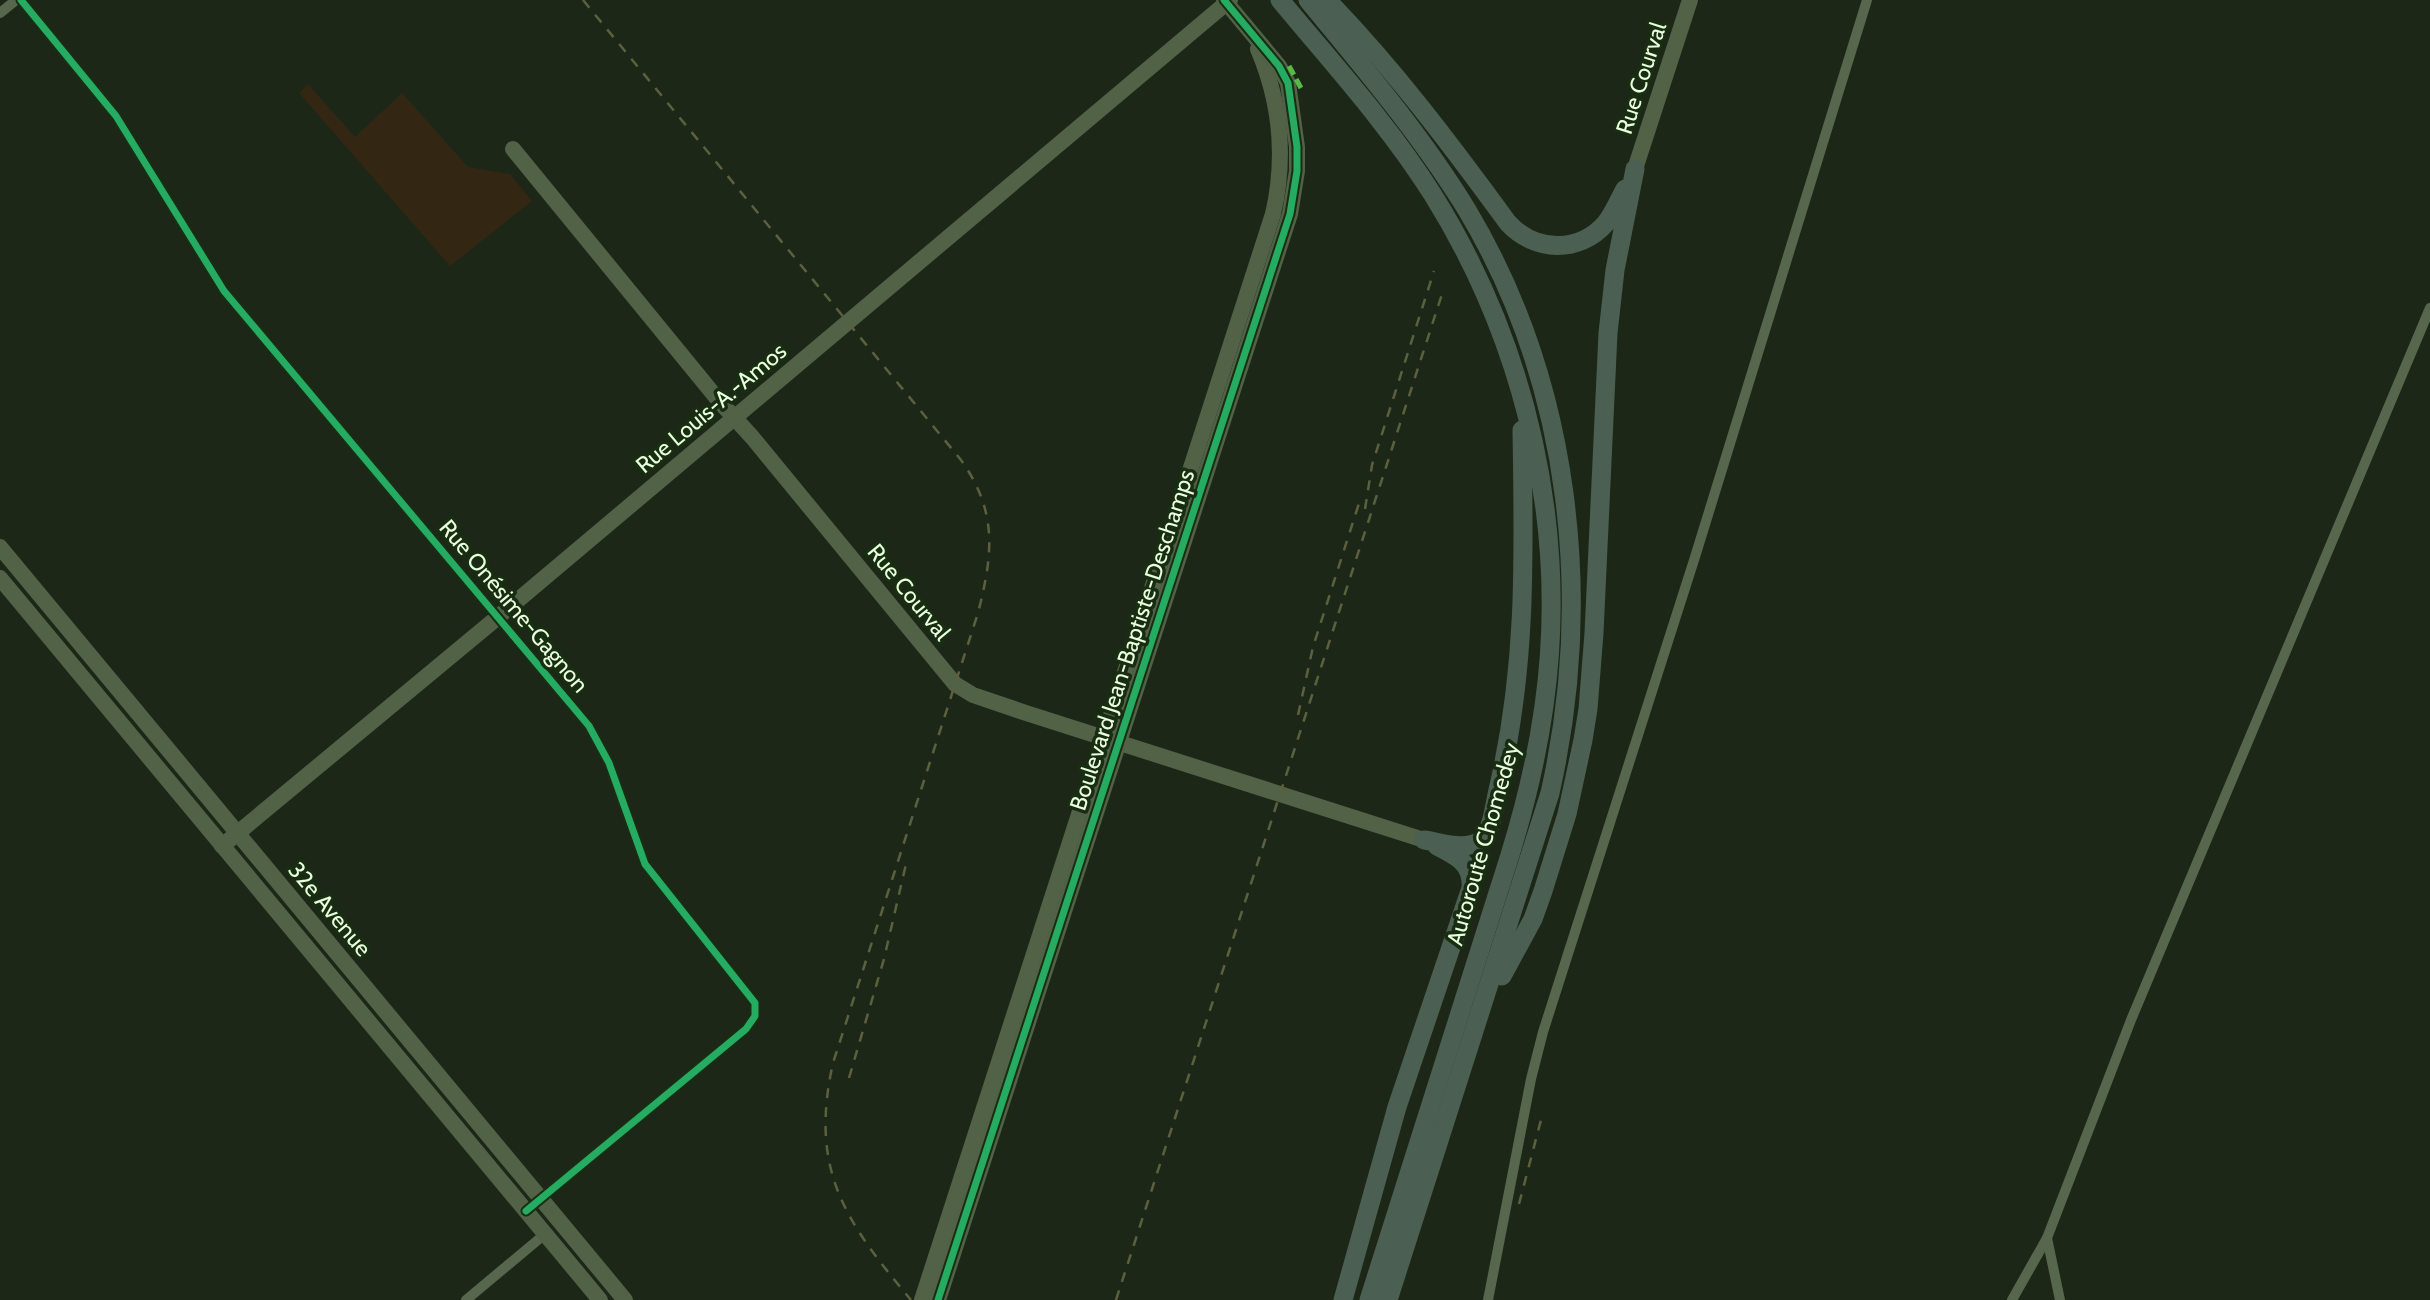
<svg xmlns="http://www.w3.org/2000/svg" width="2430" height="1300" viewBox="0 0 2430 1300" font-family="Cabin,sans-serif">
<rect width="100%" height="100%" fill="#1c2717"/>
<path fill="#332714" d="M308,84L355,137L402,93L468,167L510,174L532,201L450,266L299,93Z"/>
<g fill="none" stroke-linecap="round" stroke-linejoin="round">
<g stroke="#56674d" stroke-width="10">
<path d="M21,0L116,116L224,291L589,726L609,763L645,864L755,1003V1016L746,1029L526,1211"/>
<path d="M0,13L16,0"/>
<path d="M2047,1238L2060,1300"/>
<path d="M466,1300L545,1234"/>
<path d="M1488,1300L1531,1079L1543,1032L1695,557L1867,0"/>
<path d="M2012,1300L2047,1238L2131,1020L2430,308"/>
</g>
<g stroke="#516247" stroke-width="16">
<path d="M513,149L720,402L752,437L955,684L973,695L1026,713L1424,840"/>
<path d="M1635,169L1690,0"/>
<path d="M0,547L625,1300"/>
<path d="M0,578L600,1300"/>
<path d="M222,846L498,617L1230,0"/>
<path d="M922,1300L1273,214C1286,157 1281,103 1258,49"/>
<path d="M938,1300L1290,214L1297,171V147L1288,83L1279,66L1224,0"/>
</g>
<g stroke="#4b6052" stroke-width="19">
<path d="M1280,0C1333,64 1389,125 1433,195C1527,346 1569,529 1544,706C1537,757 1525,806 1510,855L1369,1300"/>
<path d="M1308,0C1364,68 1421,135 1467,210C1571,384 1594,598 1550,793L1388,1300"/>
<path d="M1327,0C1394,69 1451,145 1508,223C1535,252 1579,254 1606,223C1614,213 1619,200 1625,189"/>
<path d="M1424,840C1440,842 1466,852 1481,840C1493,829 1494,806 1498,790C1527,666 1524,556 1522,430"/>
<path d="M1502,976L1533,919L1543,891L1567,814L1583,740L1588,709L1594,633L1608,333L1615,270L1635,169"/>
<path d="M1343,1300L1397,1107L1471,888C1473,864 1457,856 1437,846"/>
</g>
<g stroke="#5d603f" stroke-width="2.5" stroke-dasharray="10 9" stroke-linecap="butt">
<path d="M583,0L961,460C998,512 993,554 978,613L833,1063C809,1170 845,1221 911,1300"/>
<path d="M1365,509L1372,465L1434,271"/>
<path d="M1298,715L1313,647L1361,497"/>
<path d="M849,1078L884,959L906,864"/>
<path d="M1519,1204L1542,1116"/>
<path d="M1116,1300L1444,288"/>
</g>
<path stroke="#58b947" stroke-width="5" stroke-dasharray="10 5" stroke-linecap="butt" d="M1289,66L1301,88"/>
<g stroke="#182d11" stroke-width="11">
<g id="cycleway">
<path d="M21,0L116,116L224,291L589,726L609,763L645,864L755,1003V1016L746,1029L526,1211"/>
<path d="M938,1300L1290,214L1297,171V147L1288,83L1279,66L1224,0"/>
</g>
</g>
<use href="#cycleway" stroke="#26ab63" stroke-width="7"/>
</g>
<g text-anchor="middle" stroke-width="7" stroke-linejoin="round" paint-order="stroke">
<g font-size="23" fill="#e7ffdd" stroke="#182d11">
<text transform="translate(1641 78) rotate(-72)" y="8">Rue Courval</text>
<text transform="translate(711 408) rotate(-40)" y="8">Rue Louis-A.-Amos</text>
<text transform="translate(909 592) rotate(51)" y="8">Rue Courval</text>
<text transform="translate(514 606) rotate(50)" y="8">Rue Onésime-Gagnon</text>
<text transform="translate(1132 640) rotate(-72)" y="8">Boulevard Jean-Baptiste-Deschamps</text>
<text transform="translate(1483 844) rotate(-74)" y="8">Autoroute Chomedey</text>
<text transform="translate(330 909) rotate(50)" y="8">32e Avenue</text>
</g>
</g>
</svg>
